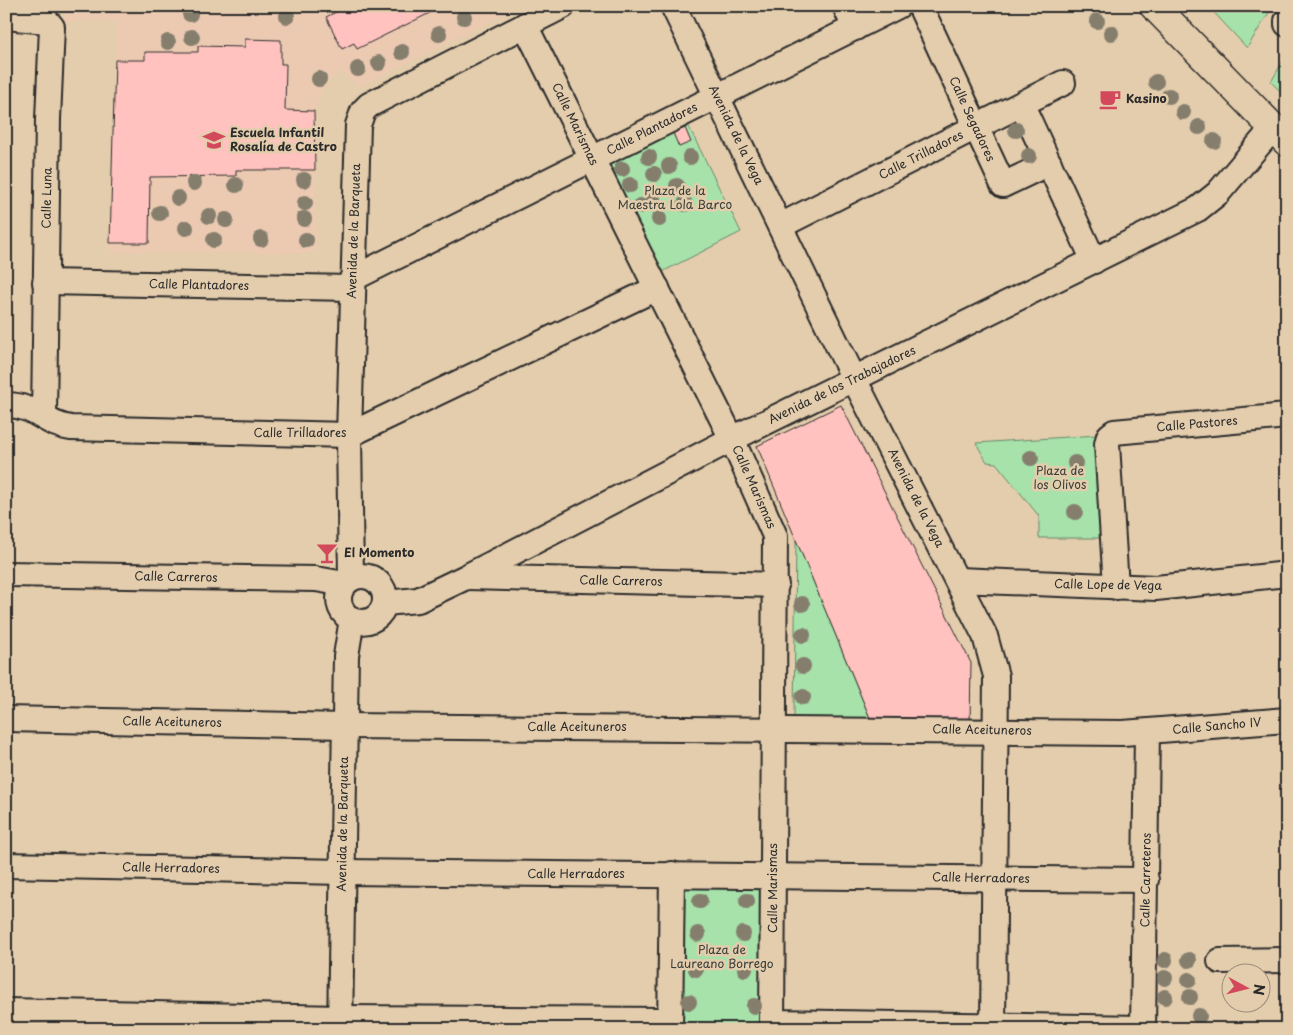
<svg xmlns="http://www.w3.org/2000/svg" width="1293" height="1035" viewBox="0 0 1293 1035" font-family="'Playpen Sans',sans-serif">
<rect width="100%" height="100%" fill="#e4cdad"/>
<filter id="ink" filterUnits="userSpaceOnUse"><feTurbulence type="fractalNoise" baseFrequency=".02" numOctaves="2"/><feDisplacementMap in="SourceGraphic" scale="10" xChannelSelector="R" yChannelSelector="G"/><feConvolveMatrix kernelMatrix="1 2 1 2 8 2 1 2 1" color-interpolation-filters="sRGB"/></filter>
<g filter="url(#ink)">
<path fill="#eccab2" d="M66,6H519L359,87L340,70L321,91L314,111L316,253L110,252L116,22L63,21Z"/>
<g fill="#a6e2a9" stroke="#68866a">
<path d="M1208,6H1273L1247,48Z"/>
<path d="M1287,54V98L1271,82Z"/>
<path d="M687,123L741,232L662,272L608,163Z"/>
<path d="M1098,435L1105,538H1039V516L996,463L987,462L976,443Z"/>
<path d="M796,539L870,718L794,717Z"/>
<path d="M680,884L764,885L763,1029H679Z"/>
</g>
<g fill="#ffc2bf" stroke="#2b2b2b">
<path d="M338,6H444L357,49L354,43L342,49L326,17L340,10Z"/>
<path d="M245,39L281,40V64H286L285,110L314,111L315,170H236V176L150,177L149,243H110L115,60H145V52H198V46L245,47Z"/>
<path d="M685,128L691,142L679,147L673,133Z"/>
<path d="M841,405L971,663L970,722L870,718L757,446Z"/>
</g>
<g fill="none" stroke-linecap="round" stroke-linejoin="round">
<g stroke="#2b2b2b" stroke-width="28">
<g id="street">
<path d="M673,6L854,379L985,636L996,676L993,1029"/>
<path d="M845,6L855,28"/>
<path d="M920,6L1003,185L1049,163"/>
<path d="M6,17L47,21L52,27L48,119L44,417"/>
<path d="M1287,21V24"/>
<path d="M525,25L732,439L775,536L772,1029"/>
<path d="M1022,105L1094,261"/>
<path d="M780,226L1063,83"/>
<path d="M352,279L898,6"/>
<path d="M45,282L352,288"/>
<path d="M6,405C36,405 45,425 71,428L349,435L657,288"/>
<path d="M6,574L316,579L345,584"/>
<circle cx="362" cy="599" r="23"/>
<path d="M468,577L776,585"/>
<path d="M351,579L349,435L358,125L363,111L369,105L563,6"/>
<path d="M958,580L1156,588L1287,574"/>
<path d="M1116,587L1107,444L1109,436L1114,432L1287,416"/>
<path d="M385,603L418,600L466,577L732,439L1198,209L1218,193L1273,128"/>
<path d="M6,719L345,726L1123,733L1287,720"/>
<path d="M6,865L343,872L1146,880"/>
<path d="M1220,961L1287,960"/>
<path d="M6,1011L340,1018L670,1020"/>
<path d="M772,1022L1143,1028"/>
<path d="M340,1029L346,656L352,619"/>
<path d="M670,1029L672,874"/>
<path d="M1143,1029L1147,732"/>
</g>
</g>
<g stroke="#2b2b2b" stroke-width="31">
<path id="secondary" d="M1154,6L1287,142"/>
</g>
<use href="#street" stroke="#e4cdad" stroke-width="24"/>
<use href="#secondary" stroke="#e4cdad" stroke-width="28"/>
</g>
<g fill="#857e6d">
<circle cx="190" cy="14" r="8"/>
<circle cx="287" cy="16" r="8"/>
<circle cx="464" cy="17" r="8"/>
<circle cx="1097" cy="21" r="8"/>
<circle cx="1111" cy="33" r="8"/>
<circle cx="439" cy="34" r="8"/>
<circle cx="192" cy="37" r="8"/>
<circle cx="168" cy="42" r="8"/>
<circle cx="402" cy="52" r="8"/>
<circle cx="379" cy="63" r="8"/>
<circle cx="358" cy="69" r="8"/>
<circle cx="319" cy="79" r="8"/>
<circle cx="1156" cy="82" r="8"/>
<circle cx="1169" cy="96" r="8"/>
<circle cx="1183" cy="112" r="8"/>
<circle cx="1199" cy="127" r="8"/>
<circle cx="1016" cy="130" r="8"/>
<circle cx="1214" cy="141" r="8"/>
<circle cx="1029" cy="156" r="8"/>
<circle cx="649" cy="157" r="8"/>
<circle cx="690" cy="157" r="8"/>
<circle cx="669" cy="166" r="8"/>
<circle cx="622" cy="169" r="8"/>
<circle cx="654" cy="174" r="8"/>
<circle cx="304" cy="180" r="8"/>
<circle cx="194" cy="183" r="8"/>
<circle cx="236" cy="185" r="8"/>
<circle cx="630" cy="185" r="8"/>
<circle cx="677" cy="186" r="8"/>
<circle cx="178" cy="198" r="8"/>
<circle cx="653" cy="198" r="8"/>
<circle cx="305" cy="203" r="8"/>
<circle cx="685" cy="204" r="8"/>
<circle cx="640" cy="206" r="8"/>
<circle cx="160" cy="213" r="8"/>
<circle cx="209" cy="216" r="8"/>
<circle cx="304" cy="219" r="8"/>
<circle cx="659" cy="219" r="8"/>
<circle cx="226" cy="220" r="8"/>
<circle cx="186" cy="228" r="8"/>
<circle cx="261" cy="239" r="8"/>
<circle cx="214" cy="240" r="8"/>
<circle cx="306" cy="240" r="8"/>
<circle cx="1031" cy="458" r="8"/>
<circle cx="1075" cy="463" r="8"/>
<circle cx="1075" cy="512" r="8"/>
<circle cx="802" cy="604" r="8"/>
<circle cx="803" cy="635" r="8"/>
<circle cx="803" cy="666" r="8"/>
<circle cx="803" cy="697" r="8"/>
<circle cx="700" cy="901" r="8"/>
<circle cx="747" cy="901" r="8"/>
<circle cx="698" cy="934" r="8"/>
<circle cx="743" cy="934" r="8"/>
<circle cx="1165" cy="960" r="8"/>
<circle cx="1189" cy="960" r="8"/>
<circle cx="696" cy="969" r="8"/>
<circle cx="745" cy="969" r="8"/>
<circle cx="1165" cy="978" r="8"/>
<circle cx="1189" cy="980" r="8"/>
<circle cx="1165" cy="997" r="8"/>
<circle cx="1190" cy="997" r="8"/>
<circle cx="689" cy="1002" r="8"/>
<circle cx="754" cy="1006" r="8"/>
<circle cx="1199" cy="1016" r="8"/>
</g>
</g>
<defs>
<g id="cafe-bare" transform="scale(1.725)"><path d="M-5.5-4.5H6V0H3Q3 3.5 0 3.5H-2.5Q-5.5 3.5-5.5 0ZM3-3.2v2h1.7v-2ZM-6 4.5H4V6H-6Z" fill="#d1495b" stroke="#e4cdad" stroke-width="2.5" paint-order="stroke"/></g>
<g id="school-bare" transform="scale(1.725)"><path d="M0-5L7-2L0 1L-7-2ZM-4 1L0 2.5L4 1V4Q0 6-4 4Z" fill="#d1495b" stroke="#e4cdad" stroke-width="2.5" paint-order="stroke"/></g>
<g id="bar-bare" transform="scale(1.725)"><path d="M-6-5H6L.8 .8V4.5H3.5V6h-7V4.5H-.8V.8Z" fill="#d1495b" stroke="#e4cdad" stroke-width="2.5" paint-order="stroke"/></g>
</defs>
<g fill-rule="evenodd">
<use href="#cafe-bare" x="1110" y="99"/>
<use href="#school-bare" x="214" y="140"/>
<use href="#bar-bare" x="327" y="553"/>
</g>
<g text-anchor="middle" stroke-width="5" stroke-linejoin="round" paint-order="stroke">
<g font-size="12" font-weight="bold" fill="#2b2b2b" stroke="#e4cdad" text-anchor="start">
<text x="1126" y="103">Kasino</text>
<text x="230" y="137">Escuela Infantil<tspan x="230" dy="14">Rosalía de Castro</tspan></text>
<text x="344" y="557">El Momento</text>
</g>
<g font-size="12" fill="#2b2b2b" stroke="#e4cdad">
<text transform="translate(972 119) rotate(65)" y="4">Calle Segadores</text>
<text transform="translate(575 124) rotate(64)" y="4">Calle Marismas</text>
<text transform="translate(652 129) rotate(-27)" y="4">Calle Plantadores</text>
<text transform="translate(736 135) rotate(64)" y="4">Avenida de la Vega</text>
<text transform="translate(921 155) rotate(-27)" y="4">Calle Trilladores</text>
<text transform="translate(47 198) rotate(-89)" y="4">Calle Luna</text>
<text transform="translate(354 231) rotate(-88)" y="4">Avenida de la Barqueta</text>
<text transform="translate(199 285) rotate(1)" y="4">Calle Plantadores</text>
<text transform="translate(842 385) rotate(-26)" y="4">Avenida de los Trabajadores</text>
<text transform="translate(1197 424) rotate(-5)" y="4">Calle Pastores</text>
<text x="300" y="437">Calle Trilladores</text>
<text transform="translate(754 487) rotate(66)" y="4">Calle Marismas</text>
<text transform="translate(916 498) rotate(63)" y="4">Avenida de la Vega</text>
<text transform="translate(176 577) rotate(1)" y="4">Calle Carreros</text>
<text transform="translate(621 581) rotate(1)" y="4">Calle Carreros</text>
<text transform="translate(1108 585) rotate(1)" y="4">Calle Lope de Vega</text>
<text transform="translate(172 722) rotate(1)" y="4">Calle Aceituneros</text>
<text transform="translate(1217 726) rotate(-5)" y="4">Calle Sancho IV</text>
<text x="577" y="731">Calle Aceituneros</text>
<text transform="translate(982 730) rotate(1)" y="4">Calle Aceituneros</text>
<text transform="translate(343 824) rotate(-89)" y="4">Avenida de la Barqueta</text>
<text transform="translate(171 868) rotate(1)" y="4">Calle Herradores</text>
<text x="576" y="878">Calle Herradores</text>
<text transform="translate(981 878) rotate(1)" y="4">Calle Herradores</text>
<text transform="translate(1146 880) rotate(-89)" y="4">Calle Carreteros</text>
<text transform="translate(773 888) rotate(-90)" y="4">Calle Marismas</text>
</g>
<g font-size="12" fill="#373d38" stroke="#e4cdad">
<text x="675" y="195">Plaza de la<tspan x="675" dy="14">Maestra Lola Barco</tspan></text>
<text x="1060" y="475">Plaza de<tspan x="1060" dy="14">los Olivos</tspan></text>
<text x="722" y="954">Plaza de<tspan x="722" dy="14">Laureano Borrego</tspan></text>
</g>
</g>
<rect width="1293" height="1035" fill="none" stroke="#e4cdad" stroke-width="25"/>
<rect x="12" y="12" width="1268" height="1010" fill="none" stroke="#2b2b2b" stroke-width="2" filter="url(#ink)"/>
<g transform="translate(1246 988) rotate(97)"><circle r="24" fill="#e4cdad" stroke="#9a8c79"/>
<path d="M0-4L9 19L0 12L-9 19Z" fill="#d1495b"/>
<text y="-8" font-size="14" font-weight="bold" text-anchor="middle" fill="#2b2b2b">N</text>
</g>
</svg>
